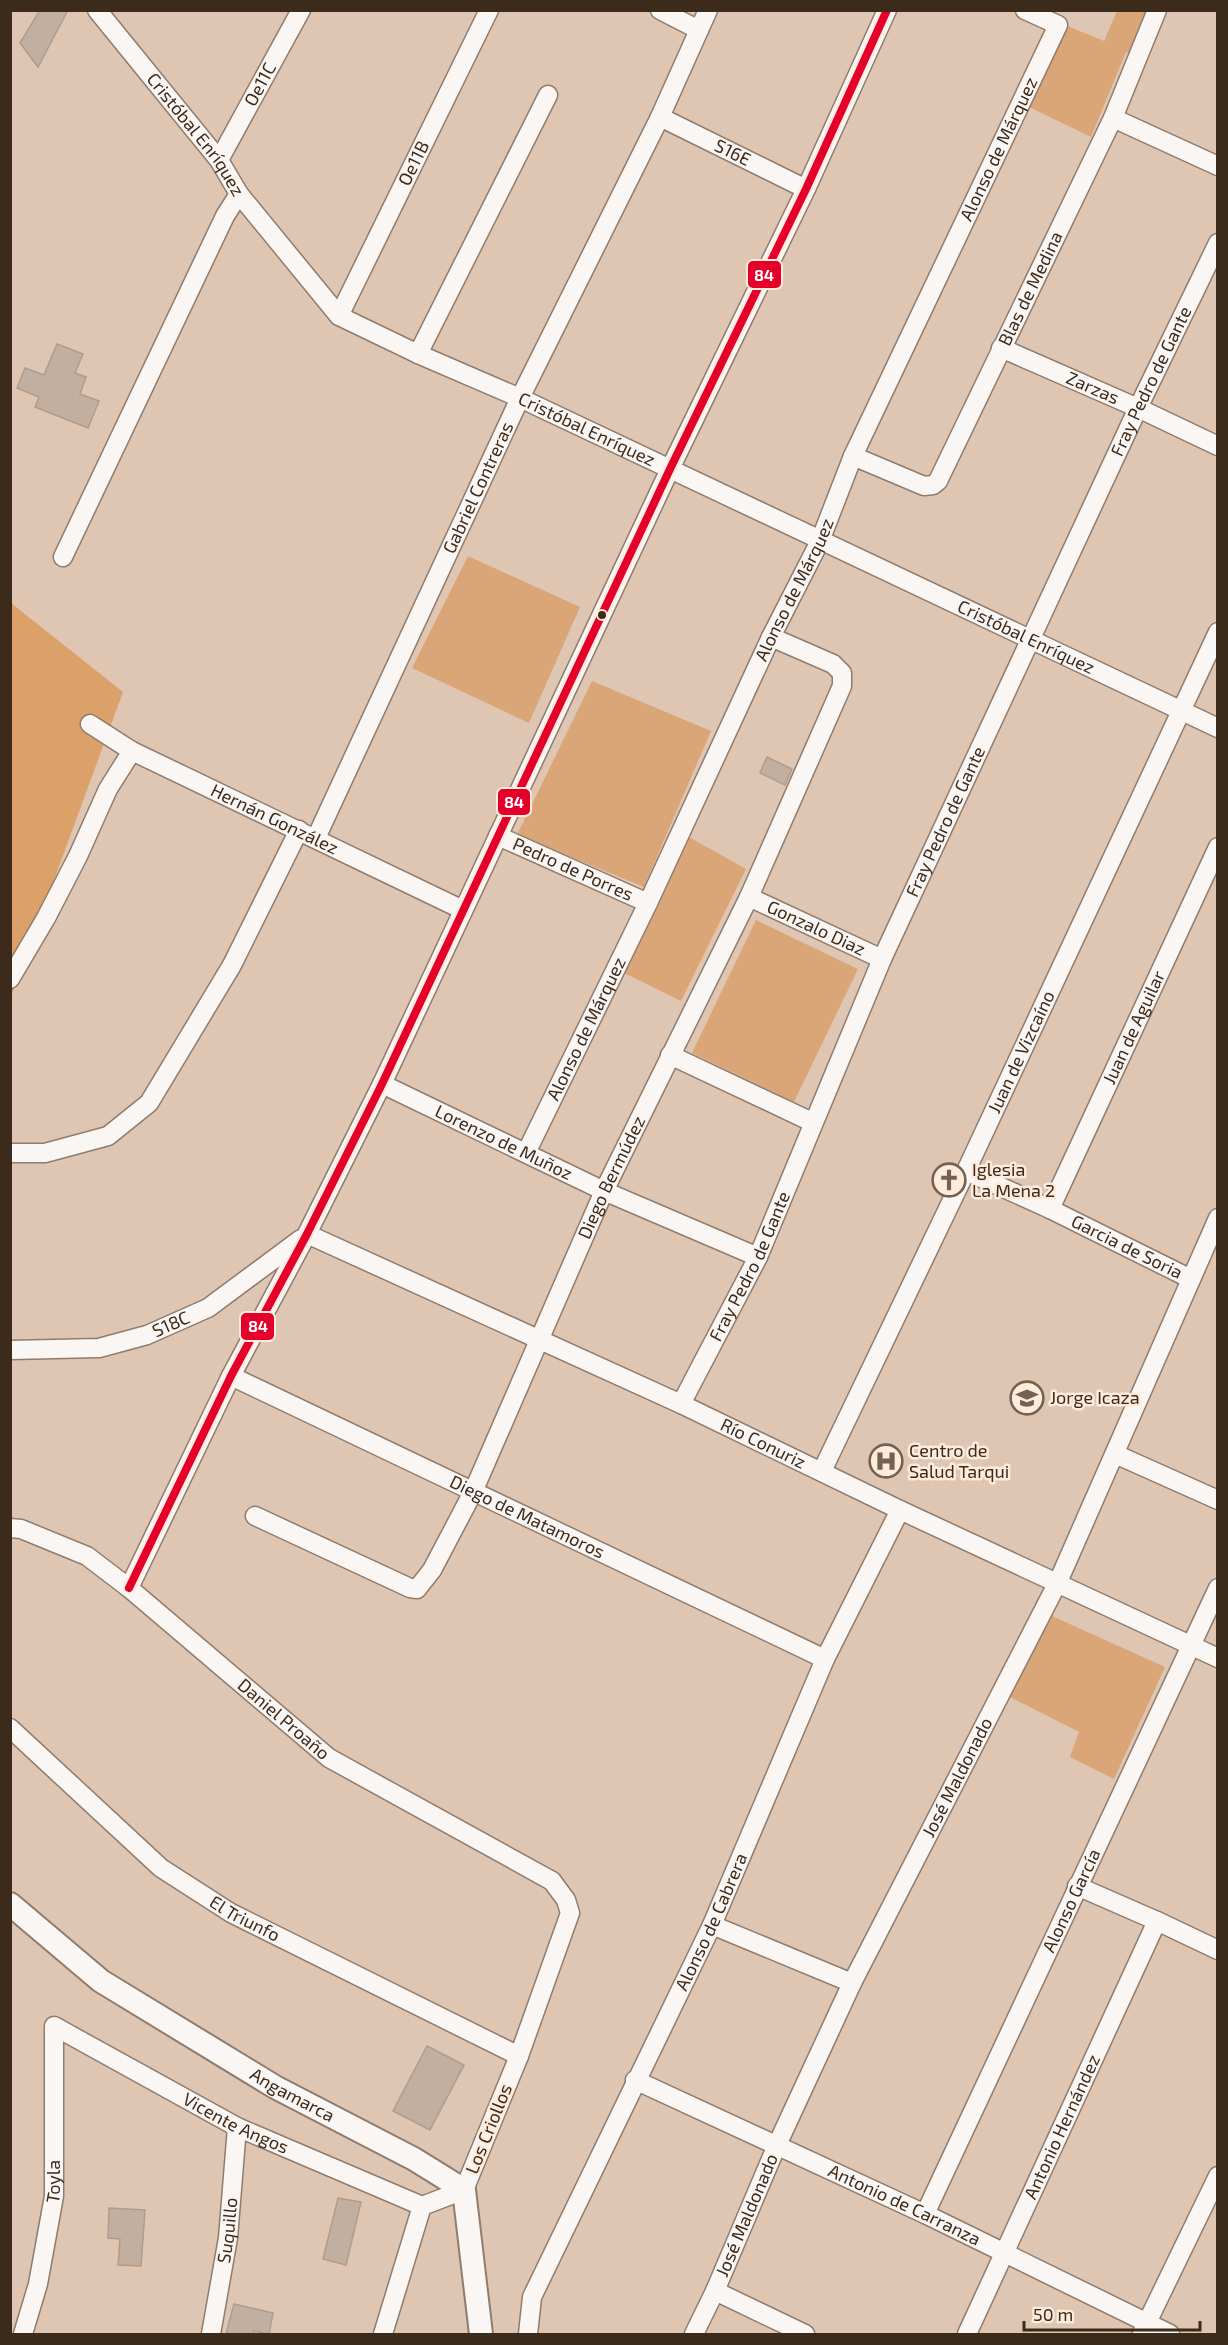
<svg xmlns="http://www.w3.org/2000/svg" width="1228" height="2345" viewBox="0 0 1228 2345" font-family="'Exo 2',sans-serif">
<rect width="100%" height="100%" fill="#dfc6b2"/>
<g fill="#daa678">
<path d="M1117,11H1152L1134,55L1126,52L1091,137L1029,107L1065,25L1104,41Z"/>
<path d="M468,556L580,607L529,723L412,668Z"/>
<path d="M592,681L711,731L644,887L517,835Z"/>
<path d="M689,837L746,869L681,1001L624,973Z"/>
<path d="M756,920L858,969L794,1102L692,1053Z"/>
<path d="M1052,1616L1165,1667L1114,1779L1070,1757L1079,1732L1010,1697Z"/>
</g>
<path fill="#dca169" d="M11,603L123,692L11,997Z"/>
<g fill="#c3af9f" stroke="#af9c8c" stroke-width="1.5">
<path d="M40,10H68L38,67L20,43Z"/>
<path d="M57,344L83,354L75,373L86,377L80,394L99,401L88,428L35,407L39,397L17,388L25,368L44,375Z"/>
<path d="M767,757L792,769L785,785L760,773Z"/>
<path d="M427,2046L464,2065L430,2130L393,2111Z"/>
<path d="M338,2198L361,2202L346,2265L323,2259Z"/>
<path d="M109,2208L145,2210L141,2266L118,2265L120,2239L108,2238Z"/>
<path d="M234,2304L273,2313L269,2334L254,2331V2334H226Z"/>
</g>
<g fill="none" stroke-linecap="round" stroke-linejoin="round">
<g stroke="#8f7c6d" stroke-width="21">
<g id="minor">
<path id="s1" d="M97,10L219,160L239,194L339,316L418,354L520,398L1218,728"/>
<path d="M660,10L699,30"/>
<path id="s2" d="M660,117L806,189"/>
<path d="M1113,118L1218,166"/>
<path id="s3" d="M219,160L301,10"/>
<path id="s4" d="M339,316L489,10"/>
<path id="s5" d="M1001,348L1138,408L1218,446"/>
<path d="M418,354L548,95"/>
<path id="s6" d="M853,456L924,486L933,485L938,481L1113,118L1157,10"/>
<path d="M63,557L225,216L239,194"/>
<path id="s7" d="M90,724L132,751L463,910"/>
<path id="s8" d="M498,836L648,903"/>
<path id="s9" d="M316,838L520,398L660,117L708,10"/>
<path id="s10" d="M749,897L882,959"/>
<path d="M10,979L46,918L78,856L108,789L132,751"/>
<path d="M670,1055L812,1122"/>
<path id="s11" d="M382,1084L604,1191L758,1257"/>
<path d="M10,1153H45L108,1136L149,1103L232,965L299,830"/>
<path id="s12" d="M526,1153L648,903L771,637L820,541L853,456L1058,25L1025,10"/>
<path id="s13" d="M966,1171L1050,1209L1191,1279"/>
<path id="s14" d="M1050,1209L1218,847"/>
<path id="s15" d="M307,1234L681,1404L900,1510L1218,1658"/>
<path id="s16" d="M10,1350L99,1348L147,1335L208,1308L301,1239"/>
<path id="s17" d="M231,1376L825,1659"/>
<path id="s18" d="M681,1404L758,1257L882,959L1138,408L1218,243"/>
<path d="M1115,1454L1218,1500"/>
<path id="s19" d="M822,1471L966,1171L1218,632"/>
<path id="s20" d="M255,1516L410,1588L417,1589L432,1570L473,1492L604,1191L749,897L842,686V673L833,664L771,637"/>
<path id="s21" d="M10,1528L21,1529L87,1556L129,1588L329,1758L552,1881L566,1900L570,1913L519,2056L464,2190L422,2206L383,2334"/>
<path d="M129,1588L231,1376L307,1234L382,1084L670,469L806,189L887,10"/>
<path id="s22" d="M10,1728L161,1868L231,1913L519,2056"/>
<path d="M1077,1886L1157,1921L1218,1950"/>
<path d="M712,1925L852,1983"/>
<path id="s23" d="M635,2080L925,2214L1170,2334"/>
<path id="s24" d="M925,2214L1218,1588"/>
<path d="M715,2291L805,2334"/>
<path d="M1142,2333L1218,2176"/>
<path id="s25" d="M23,2334L38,2284L54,2196V2026L237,2127L422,2206"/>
<path id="s26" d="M211,2334L228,2238L237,2127"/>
<path id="s27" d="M528,2334L532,2297L712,1925L825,1659L900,1510"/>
<path id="s28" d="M694,2334L715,2291L777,2145L852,1983L1058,1582L1218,1218"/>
<path id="s29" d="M967,2334L1157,1921"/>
</g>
</g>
<g stroke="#8f7c6d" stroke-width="26">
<g id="tertiary">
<path id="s30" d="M10,1904L101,1981L275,2087L414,2159L464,2190L481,2334"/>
</g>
</g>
<use href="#minor" stroke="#faf6f3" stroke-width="18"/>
<use href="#tertiary" stroke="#faf6f3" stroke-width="22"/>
<g stroke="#ffebdc" stroke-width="12">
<path id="bus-1" d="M129,1588L231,1376L307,1234L382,1084L670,469L806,189L887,10"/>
</g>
<use href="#bus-1" stroke="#e4002b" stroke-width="8"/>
</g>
<defs>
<g id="church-ring" transform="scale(1.725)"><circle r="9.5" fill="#ffebdc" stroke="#756150" stroke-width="1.5"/><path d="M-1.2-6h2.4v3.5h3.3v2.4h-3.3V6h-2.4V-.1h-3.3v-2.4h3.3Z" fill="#756150"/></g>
<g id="school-ring" transform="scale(1.725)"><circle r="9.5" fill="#ffebdc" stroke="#756150" stroke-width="1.5"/><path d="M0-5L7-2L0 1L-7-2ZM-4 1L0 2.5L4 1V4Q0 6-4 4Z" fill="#756150"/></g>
<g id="hospital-ring" transform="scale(1.725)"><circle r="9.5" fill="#ffebdc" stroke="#756150" stroke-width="1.5"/><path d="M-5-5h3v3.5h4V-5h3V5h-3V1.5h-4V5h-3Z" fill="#756150"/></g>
</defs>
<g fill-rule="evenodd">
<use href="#church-ring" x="949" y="1180"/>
<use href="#school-ring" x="1027" y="1398"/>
<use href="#hospital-ring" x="886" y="1461"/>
</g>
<circle fill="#3c2a1b" stroke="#ffebdc" stroke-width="2" cx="602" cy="615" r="5"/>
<g text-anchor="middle" stroke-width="5" stroke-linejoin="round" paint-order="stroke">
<g font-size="18" fill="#3c2a1b" stroke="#ffebdc">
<text dy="6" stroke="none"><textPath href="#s3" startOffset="86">Oe11C</textPath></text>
<text dy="6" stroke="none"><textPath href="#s1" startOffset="159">Cristóbal Enríquez</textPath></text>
<text dy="6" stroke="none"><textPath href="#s12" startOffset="1110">Alonso de Márquez</textPath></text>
<text dy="6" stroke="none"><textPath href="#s2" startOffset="81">S16E</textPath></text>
<text dy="6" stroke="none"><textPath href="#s4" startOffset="170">Oe11B</textPath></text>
<text dy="6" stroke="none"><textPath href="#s6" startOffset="306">Blas de Medina</textPath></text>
<text dy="6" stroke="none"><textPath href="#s18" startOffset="1126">Fray Pedro de Gante</textPath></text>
<text dy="6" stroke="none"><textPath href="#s5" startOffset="100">Zarzas</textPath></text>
<text dy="6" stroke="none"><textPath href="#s1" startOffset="663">Cristóbal Enríquez</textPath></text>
<text dy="6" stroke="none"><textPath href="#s9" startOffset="386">Gabriel Contreras</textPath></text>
<text dy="6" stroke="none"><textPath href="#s12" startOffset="624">Alonso de Márquez</textPath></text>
<text dy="6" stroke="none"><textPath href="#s1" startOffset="1149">Cristóbal Enríquez</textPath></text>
<text dy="6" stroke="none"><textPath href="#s7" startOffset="208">Hernán González</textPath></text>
<text dy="6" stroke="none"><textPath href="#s18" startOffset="640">Fray Pedro de Gante</textPath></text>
<text dy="6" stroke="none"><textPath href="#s8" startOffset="82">Pedro de Porres</textPath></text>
<text dy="6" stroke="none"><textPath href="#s10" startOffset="74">Gonzalo Diaz</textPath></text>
<text dy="6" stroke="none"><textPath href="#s14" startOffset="200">Juan de Aguilar</textPath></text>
<text dy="6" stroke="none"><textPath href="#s12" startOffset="138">Alonso de Márquez</textPath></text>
<text dy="6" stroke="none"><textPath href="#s19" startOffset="464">Juan de Vizcaíno</textPath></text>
<text dy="6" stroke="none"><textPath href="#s11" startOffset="135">Lorenzo de Muñoz</textPath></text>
<text dy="6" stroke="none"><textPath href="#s20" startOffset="634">Diego Bermúdez</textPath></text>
<text dy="6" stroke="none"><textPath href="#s13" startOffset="178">Garcia de Soria</textPath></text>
<text dy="6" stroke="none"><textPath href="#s18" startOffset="154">Fray Pedro de Gante</textPath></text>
<text dy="6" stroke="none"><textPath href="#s16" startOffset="165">S18C</textPath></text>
<text dy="6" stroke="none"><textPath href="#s15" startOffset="502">Río Conuriz</textPath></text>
<text dy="6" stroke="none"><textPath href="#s17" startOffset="328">Diego de Matamoros</textPath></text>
<text dy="6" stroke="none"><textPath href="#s21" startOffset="338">Daniel Proaño</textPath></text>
<text dy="6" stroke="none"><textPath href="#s28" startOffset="616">José Maldonado</textPath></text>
<text dy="6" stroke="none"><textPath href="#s24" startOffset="346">Alonso García</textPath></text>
<text dy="6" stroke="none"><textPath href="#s22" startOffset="304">El Triunfo</textPath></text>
<text dy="6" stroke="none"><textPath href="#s27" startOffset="453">Alonso de Cabrera</textPath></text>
<text dy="6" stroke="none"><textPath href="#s30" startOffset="342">Angamarca</textPath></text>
<text dy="6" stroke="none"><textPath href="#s25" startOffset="518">Vicente Angos</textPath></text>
<text dy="6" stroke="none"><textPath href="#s29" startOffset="228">Antonio Hernández</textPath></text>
<text transform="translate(489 2129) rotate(-68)" y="6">Los Criollos</text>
<text dy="6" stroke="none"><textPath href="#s25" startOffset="156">Toyla</textPath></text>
<text dy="6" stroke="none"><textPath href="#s23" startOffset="297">Antonio de Carranza</textPath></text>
<text dy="6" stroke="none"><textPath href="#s28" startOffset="130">José Maldonado</textPath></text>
<text dy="6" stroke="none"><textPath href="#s26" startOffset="105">Suquillo</textPath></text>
</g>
<g font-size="18" fill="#3c2a1b" stroke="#ffebdc" text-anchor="start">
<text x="972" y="1176">Iglesia<tspan x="972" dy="21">La Mena 2</tspan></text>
<text x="1050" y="1404">Jorge Icaza</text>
<text x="909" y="1457">Centro de<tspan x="909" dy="21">Salud Tarqui</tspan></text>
</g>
</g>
<g stroke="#ffebdc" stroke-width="2">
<rect x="747" y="260" width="35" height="29" rx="6" fill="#e4002b"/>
<rect x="497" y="788" width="34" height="28" rx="6" fill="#e4002b"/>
<rect x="240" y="1312" width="35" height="29" rx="6" fill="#e4002b"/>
</g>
<g font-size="16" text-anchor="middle" font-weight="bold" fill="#fff">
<text x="764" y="281">84</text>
<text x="514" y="808">84</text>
<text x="258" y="1332">84</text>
</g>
<rect width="1228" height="2345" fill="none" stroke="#3c2a1b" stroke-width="24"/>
<path d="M1024 2321v9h176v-9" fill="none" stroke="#3c2a1b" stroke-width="3"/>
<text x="1033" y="2321" font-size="18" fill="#3c2a1b" stroke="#ffebdc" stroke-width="4.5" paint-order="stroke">50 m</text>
</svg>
